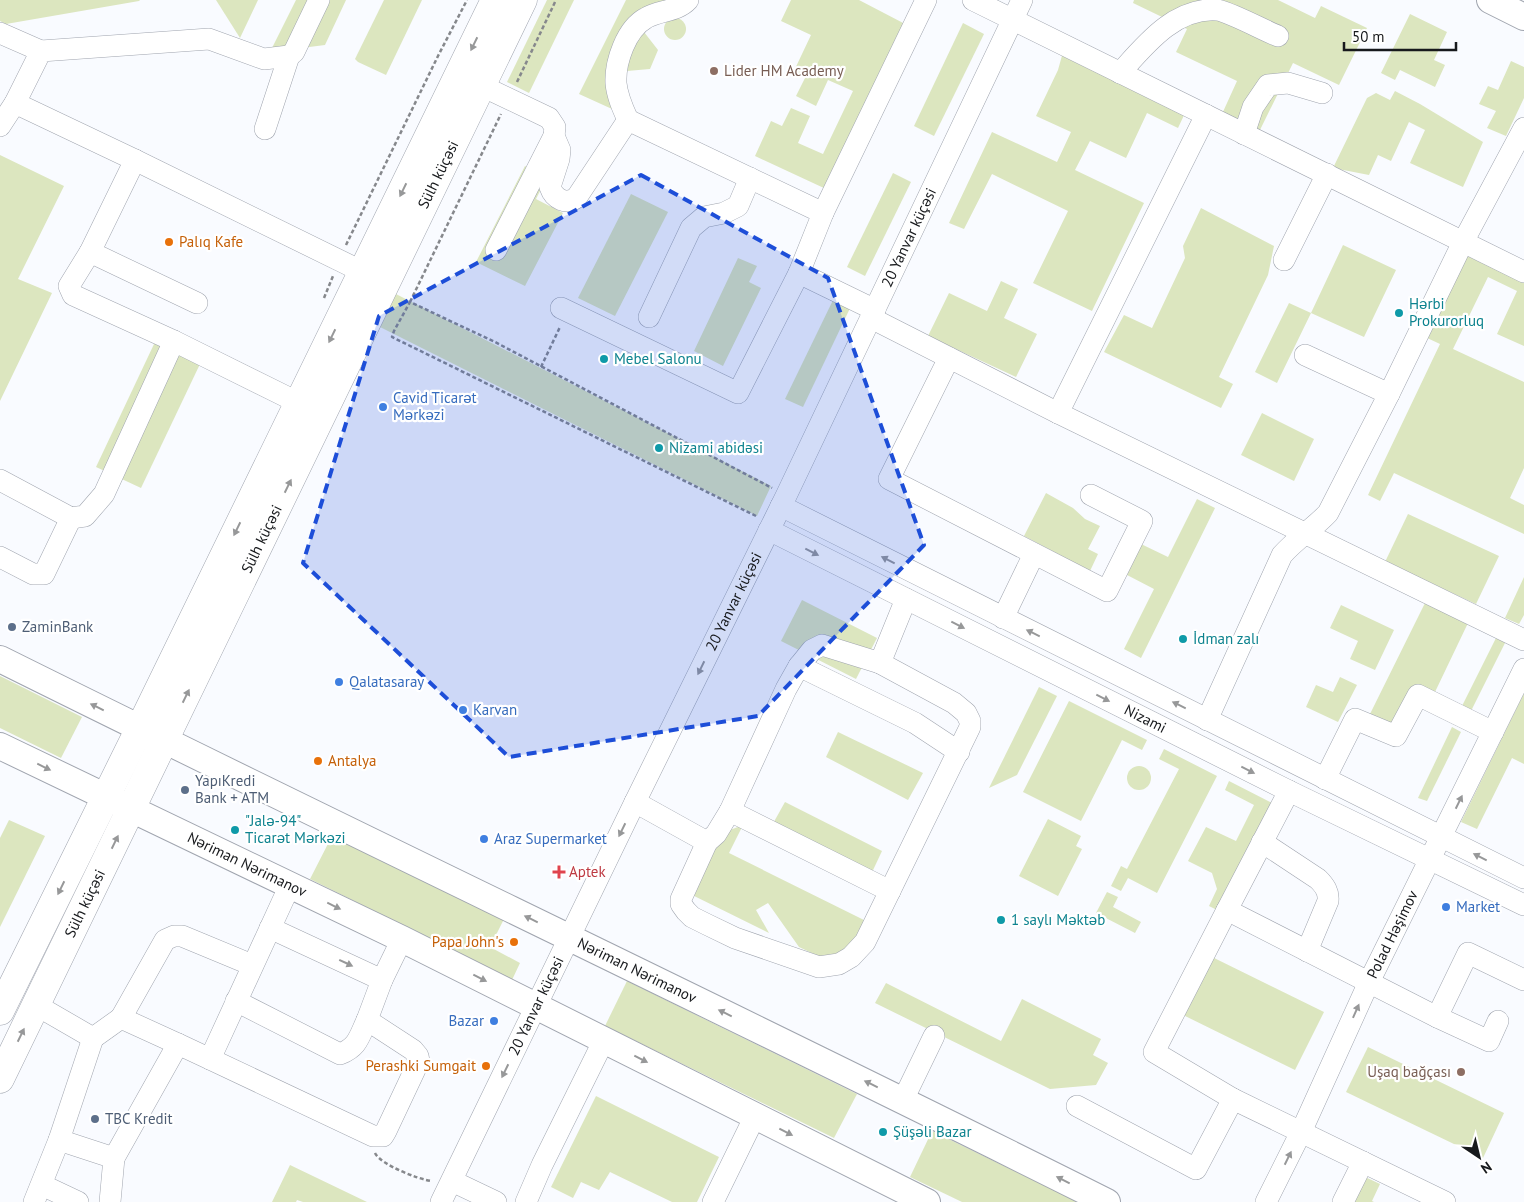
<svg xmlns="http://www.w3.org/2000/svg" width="1524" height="1202" viewBox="0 0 1524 1202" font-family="'PT Sans',sans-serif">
<rect width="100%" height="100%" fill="#f9fbff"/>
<g fill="#dce6bf">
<path d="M0,0H140L139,1L6,24L0,21Z"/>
<path d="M216,0H258L240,38Z"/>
<path d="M296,0H346L325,45L270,52Z"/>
<path d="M384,0H422L386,75L358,62L355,59Z"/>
<path d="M547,0H574L529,93L507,82Z"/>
<path d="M626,0H680L644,32L658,50L650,69L627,71L612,109L579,94Z"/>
<path d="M791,0H859L907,25L826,189L755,156L771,121L782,126L791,108L810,116L798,143L823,154L853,91L828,80L816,106L796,96L805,78L793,73L811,35L781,21Z"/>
<path d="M1134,0H1278L1315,18L1321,6L1367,28L1339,85L1293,63L1259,132L1222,114L1237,81L1176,52L1187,29L1133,3Z"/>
<path d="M1410,14L1447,32L1434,60L1445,65L1435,87L1400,70L1395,80L1381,73Z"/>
<circle cx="675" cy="29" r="11"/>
<path d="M963,23L984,34L934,136L914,126Z"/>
<path d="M1063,52L1186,111L1178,128L1147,113L1126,158L1090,141L1075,170L1144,203L1092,311L1033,283L1068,211L992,174L964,229L949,223L992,132L1057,162L1071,132L1036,116L1058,70Z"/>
<path d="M1511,61L1524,67V98L1506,136L1487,128L1496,111L1479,104L1488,86L1498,90Z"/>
<path d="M1395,91L1420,104L1483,142L1463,187L1410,163L1425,130L1409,122L1391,161L1378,155L1369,175L1333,168L1367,98L1376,93L1390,100Z"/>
<path d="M0,155L64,186L18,279L52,293L0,401Z"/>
<path d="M525,166L547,177L536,199L563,213L525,286L476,262Z"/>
<path d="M893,173L911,182L865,276L847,267Z"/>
<path d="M631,194L668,212L615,316L578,298Z"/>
<path d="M1201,208L1274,246L1268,275L1219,377L1233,384L1221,408L1104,352L1124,315L1152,328L1185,258L1183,246Z"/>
<path d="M1343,245L1396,270L1364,337L1311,313L1277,383L1255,372L1289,303L1311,313Z"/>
<path d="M1468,250L1524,278V346L1497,334L1517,291L1488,277L1453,349L1524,382V468L1510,498L1524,505V534L1394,473L1380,501L1368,495L1440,344L1425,337Z"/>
<path d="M738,258L757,266L749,282L761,288L723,366L694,351Z"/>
<path d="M1001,281L1018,289L1004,318L1037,334L1016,377L928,336L949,293L987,311Z"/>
<path d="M394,293L771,486L757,516L378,326Z"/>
<path d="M835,296L852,304L803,407L785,399Z"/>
<path d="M155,342L200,364L141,488L96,467Z"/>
<path d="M1262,413L1314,439L1294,481L1241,455Z"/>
<path d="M1046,493L1073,508L1085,519L1100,526L1088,549L1098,554L1090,571L1024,536Z"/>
<path d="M1197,499L1215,508L1141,658L1124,649L1154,589L1127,575L1141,544L1168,557Z"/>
<path d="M1408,514L1499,556L1476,604L1385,562Z"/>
<path d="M1524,577V615L1519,624L1505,618Z"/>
<path d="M802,600L877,638L856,679L781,641Z"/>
<path d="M1425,603L1468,623L1435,692L1417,684L1395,725L1369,716Z"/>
<path d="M1341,605L1394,630L1375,670L1350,659L1358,641L1330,628Z"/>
<path d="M1497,636L1506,641L1471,711L1462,706Z"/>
<path d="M0,676L82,717L61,758L0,728Z"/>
<path d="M1340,677L1357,685L1338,722L1306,707L1316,685L1333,692Z"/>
<path d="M1039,687L1057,696L1017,775L989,788Z"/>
<path d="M1524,693V764L1512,758L1477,829L1461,822Z"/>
<path d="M1069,701L1147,740L1142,750L1122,740L1081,821L1023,792Z"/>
<path d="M1452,727L1461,732L1427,801L1418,798Z"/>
<path d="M838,732L923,773L908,800L826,757Z"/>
<path d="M1164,749L1217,776L1157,893L1128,878L1121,891L1111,886L1121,866L1127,869L1179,769L1159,759Z"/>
<circle cx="1139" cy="778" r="12"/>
<path d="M1229,781L1276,805L1221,912L1209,906L1217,889L1212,873L1188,861L1206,827L1236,841L1254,805L1225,790Z"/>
<path d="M785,802L882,851L866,885L766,836Z"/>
<path d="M1048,819L1081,836L1076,846L1082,849L1058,896L1019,876Z"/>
<path d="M9,820L45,836L0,927V838Z"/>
<path d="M743,825L729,853L866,921L855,941L835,956H818L799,947L768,903L756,910L769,933L682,890L704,840Z"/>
<path d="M333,834L504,919L490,947L520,963L512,980L310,879Z"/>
<path d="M1107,892L1118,897L1113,907L1141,922L1135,933L1096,913Z"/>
<path d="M1208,955L1324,1012L1295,1070L1179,1013Z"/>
<path d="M627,981L857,1094L834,1138L605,1026Z"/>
<path d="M886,983L1001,1041L1022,999L1101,1039L1093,1055L1108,1063L1096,1085L1050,1089L875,1003Z"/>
<path d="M1368,1047L1504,1113L1483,1158L1346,1092Z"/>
<path d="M596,1096L719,1157L697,1202H672L610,1172L599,1190L581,1182L573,1198L551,1187Z"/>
<path d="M932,1131L1078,1202H962L910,1177Z"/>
<path d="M290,1165L367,1202H303L297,1200L296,1202H272Z"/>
<path d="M1363,1176L1380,1184L1372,1201L1374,1202H1351Z"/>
</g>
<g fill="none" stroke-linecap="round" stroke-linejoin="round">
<g stroke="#a0a5af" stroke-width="22">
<g id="minor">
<path d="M319,0L294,52L289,56L264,59L209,39L41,51L15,103L135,160L363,272"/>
<path d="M973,0L1524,272"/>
<path d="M0,33L41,51"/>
<path d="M1120,73C1145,45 1175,7 1217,10C1228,11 1265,31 1278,36"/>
<path d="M482,86L549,118L555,127L554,136L496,250"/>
<path d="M628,120C623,109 617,96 616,83C615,62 626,29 646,18C659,10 677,12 688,0"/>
<path d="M0,126L15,103"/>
<path d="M265,129L289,56"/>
<path d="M1244,134L1253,107L1268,85L1288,83L1322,93"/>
<path d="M554,136L560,150L559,159L550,187C554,199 567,206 577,197L628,120L823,213L799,273L875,310"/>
<path d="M135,160L90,252L69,286L73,295L174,341L299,403"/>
<path d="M823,213L926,0"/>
<path d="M90,252L197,303"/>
<path d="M1284,260L1327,174"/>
<path d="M561,308L738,393L799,273"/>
<path d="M649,317L691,228L704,217L724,213L738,206L750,178"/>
<path d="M871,318L1058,413L1524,640"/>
<path d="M1305,355L1389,394"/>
<path d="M949,358L889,479L1107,591L1142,521L1091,495"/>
<path d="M1058,413L1206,115"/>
<path d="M0,480L71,518L85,516L104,494L174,341"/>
<path d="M781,506L1524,878"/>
<path id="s1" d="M769,530L1289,791L1524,905"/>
<path d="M0,557L33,574H44L71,518"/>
<path d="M1003,618L1034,554"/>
<path d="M799,666L915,723L959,752"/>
<path d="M1207,720L1282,555C1296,539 1314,528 1328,513L1389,394L1463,242L1524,128"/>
<path d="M1325,779L1355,719L1396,736L1418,695L1493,732"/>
<path d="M1289,791L1227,910L1437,1017L1468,953L1524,980"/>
<path d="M635,802L707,842L716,834L730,811L786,689L799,666L812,650L822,645L880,663L906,599"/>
<path d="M730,811L890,891"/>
<path d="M707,842L681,899V904L686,911L692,917L706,924L735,938L819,967L839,964L851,957L865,942L970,727V721L966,713L954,703L880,663"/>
<path d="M1262,842L1318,879C1325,886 1329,892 1328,901L1307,951"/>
<path d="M290,885L210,1059L373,1136H383L386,1131L419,1061L418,1056L413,1050L367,1020L382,980L402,939"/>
<path d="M1227,910L1154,1052L1233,1099"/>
<path d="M270,928L382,980"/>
<path d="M236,1001L340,1054C358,1047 359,1037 367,1020"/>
<path d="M36,1005L93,1038L121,1018L178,1044"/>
<path d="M1437,1017L1489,1041L1498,1021"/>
<path d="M121,1018L165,940L174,936H182L252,965"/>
<path d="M903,1100L934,1036"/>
<path d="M1077,1106L1196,1169L1233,1099L1445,1202"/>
<path d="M59,1140L93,1038"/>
<path d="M452,1181L496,1202"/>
<path d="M42,1185L78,1202"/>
<path d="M34,1202L59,1140L114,1158L178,1044L210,1059"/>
<path d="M110,1202L114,1158"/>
<path id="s2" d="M441,1202L635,802L786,496L1022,0"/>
<path d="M526,1202L542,1165L604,1040"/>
<path d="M713,1202L755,1116"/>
<path id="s3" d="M1266,1202L1301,1132L1369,982L1524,669"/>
<path d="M1343,1202L1363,1162"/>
</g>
</g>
<g stroke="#a0a5af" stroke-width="28">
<g id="major">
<path d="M1490,0L1524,17"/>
<path id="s4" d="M0,659C368,842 740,1018 1107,1202"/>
<path id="s5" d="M0,746L402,939L927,1202"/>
</g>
</g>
<g stroke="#a0a5af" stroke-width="29">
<g id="highway">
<path d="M0,1011L140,728L495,0"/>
<path id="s6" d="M0,1079L523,0"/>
</g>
</g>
<g stroke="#86888c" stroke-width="2.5" stroke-dasharray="4 2.5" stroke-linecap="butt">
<path d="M517,82L556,0"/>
<path d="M346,245L438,56L467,0"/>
<path d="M324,298L333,276"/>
<path d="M410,302L501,114"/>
<path d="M541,367L560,327"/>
<path d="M756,516L392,337L394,331L410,302L495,342L772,488"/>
<path d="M375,1153C381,1165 418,1179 431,1181"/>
</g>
<use href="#minor" stroke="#fff" stroke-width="21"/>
<use href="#major" stroke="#fff" stroke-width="26"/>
<use href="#highway" stroke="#fff" stroke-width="28"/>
</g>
<defs><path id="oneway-solid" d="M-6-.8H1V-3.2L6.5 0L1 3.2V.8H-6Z" transform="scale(1.25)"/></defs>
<g fill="#979899">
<use href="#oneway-solid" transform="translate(474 44) rotate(116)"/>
<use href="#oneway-solid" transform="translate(403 190) rotate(116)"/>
<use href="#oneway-solid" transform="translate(332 336) rotate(116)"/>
<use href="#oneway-solid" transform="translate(288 486) rotate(-64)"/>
<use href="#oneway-solid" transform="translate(237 529) rotate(116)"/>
<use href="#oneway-solid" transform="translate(812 552) rotate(27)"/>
<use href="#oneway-solid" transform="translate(888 560) rotate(-153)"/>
<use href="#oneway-solid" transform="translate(958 625) rotate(27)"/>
<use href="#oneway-solid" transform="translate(1033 633) rotate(-154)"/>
<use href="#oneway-solid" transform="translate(701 668) rotate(116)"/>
<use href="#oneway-solid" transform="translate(186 696) rotate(-64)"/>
<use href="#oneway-solid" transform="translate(1103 698) rotate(27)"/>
<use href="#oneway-solid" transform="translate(1179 705) rotate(-154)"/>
<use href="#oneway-solid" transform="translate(97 707) rotate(-154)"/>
<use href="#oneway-solid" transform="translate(44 767) rotate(26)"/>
<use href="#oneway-solid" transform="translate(1248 770) rotate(27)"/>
<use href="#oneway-solid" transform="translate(1459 802) rotate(-64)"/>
<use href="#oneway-solid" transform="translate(622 830) rotate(116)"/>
<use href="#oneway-solid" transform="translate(115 842) rotate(-64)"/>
<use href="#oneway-solid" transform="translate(1480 857) rotate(-153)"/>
<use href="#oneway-solid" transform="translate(61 888) rotate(116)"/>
<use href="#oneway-solid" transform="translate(334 906) rotate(26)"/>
<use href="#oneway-solid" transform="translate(531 919) rotate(-154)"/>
<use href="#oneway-solid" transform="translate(346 963) rotate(25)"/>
<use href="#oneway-solid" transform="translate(480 978) rotate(27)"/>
<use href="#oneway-solid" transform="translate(1356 1011) rotate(-66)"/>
<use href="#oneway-solid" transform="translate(725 1013) rotate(-154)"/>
<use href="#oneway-solid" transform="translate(21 1035) rotate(-64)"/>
<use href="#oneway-solid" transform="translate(641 1059) rotate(27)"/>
<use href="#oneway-solid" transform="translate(505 1071) rotate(116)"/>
<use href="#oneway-solid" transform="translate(871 1084) rotate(-154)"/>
<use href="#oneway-solid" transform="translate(786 1132) rotate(27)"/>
<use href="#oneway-solid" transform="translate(1288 1158) rotate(-64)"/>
<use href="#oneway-solid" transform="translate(1063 1180) rotate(-153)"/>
</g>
<path fill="#1d4ed8" fill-opacity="0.2" stroke="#1d4ed8" stroke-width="4" stroke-dasharray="10 6" stroke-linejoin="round" d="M641,175L828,278L924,545L758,716L509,757L303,563L379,316Z"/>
<g fill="#8d6e63" stroke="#fff" stroke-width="2">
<circle cx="714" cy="71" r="5"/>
<circle cx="1461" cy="1072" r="5"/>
</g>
<g fill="#e8710a" stroke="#fff" stroke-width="2">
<circle cx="169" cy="242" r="5"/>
<circle cx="318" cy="761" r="5"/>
<circle cx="514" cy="942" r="5"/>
<circle cx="486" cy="1066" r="5"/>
</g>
<g fill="#0f9aa8" stroke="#fff" stroke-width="2">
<circle cx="1399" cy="313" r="5"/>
<circle cx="604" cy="359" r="5"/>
<circle cx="659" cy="448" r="5"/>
<circle cx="1183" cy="639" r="5"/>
<circle cx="235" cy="830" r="5"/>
<circle cx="1001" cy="920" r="5"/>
<circle cx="883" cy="1132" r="5"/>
</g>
<g fill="#3f7fe0" stroke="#fff" stroke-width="2">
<circle cx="383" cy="407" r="5"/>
<circle cx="339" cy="682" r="5"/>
<circle cx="463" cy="710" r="5"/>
<circle cx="484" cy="839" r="5"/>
<circle cx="1446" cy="907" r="5"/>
<circle cx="494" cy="1021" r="5"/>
</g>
<g fill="#5c6f8a" stroke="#fff" stroke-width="2">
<circle cx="12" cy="627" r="5"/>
<circle cx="185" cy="790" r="5"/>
<circle cx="95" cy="1119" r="5"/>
</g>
<path fill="#e0444e" stroke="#fff" stroke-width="2" d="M556.5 864.5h5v5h5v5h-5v5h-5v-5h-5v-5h5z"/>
<g text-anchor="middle" stroke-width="4.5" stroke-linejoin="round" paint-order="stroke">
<g font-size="15" fill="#785e54" stroke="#fff" text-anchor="start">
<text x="724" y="76">Lider HM Academy</text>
<text x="1451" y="1077" text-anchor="end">Uşaq bağçası</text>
</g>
<g font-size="15" fill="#17191c" stroke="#fff">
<text dy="5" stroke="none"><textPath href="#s6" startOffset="1005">Sülh küçəsi</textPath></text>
<text dy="5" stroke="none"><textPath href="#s2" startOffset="1072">20 Yanvar küçəsi</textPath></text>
<text dy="5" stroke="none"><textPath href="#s6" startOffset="600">Sülh küçəsi</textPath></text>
<text dy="5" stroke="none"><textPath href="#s2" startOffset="668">20 Yanvar küçəsi</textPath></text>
<text dy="5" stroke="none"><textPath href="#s1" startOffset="421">Nizami</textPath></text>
<text dy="5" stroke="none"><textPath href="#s5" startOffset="274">Nəriman Nərimanov</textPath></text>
<text dy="5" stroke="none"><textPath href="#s6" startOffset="195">Sülh küçəsi</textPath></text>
<text dy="5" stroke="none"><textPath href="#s3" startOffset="296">Polad Həşimov</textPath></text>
<text dy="5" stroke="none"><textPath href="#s4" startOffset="709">Nəriman Nərimanov</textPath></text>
<text dy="5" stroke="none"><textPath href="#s2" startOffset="218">20 Yanvar küçəsi</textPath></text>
</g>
<g font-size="15" fill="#c56008" stroke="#fff" text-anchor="start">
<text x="179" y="247">Palıq Kafe</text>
<text x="328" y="766">Antalya</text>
<text x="504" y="947" text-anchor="end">Papa John's</text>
<text x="476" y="1071" text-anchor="end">Perashki Sumgait</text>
</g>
<g font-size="15" fill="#0d838f" stroke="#fff" text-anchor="start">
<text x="1409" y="309">Hərbi<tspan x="1409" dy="17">Prokurorluq</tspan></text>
<text x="614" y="364">Mebel Salonu</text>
<text x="669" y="453">Nizami abidәsi</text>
<text x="1193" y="644">İdman zalı</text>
<text x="245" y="826">"Jalə-94"<tspan x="245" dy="17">Ticarət Mərkəzi</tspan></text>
<text x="1011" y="925">1 saylı Məktəb</text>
<text x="893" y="1137">Şüşəli Bazar</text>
</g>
<g font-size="15" fill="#366cbe" stroke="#fff" text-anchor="start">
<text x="393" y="403">Cavid Ticarət<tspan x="393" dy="17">Mərkəzi</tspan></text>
<text x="349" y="687">Qalatasaray</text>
<text x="473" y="715">Karvan</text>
<text x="494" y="844">Araz Supermarket</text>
<text x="1456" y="912">Market</text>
<text x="484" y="1026" text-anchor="end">Bazar</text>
</g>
<g font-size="15" fill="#4e5e75" stroke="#fff" text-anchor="start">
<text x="22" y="632">ZaminBank</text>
<text x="195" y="786">YapıKredi<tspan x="195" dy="17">Bank + ATM</tspan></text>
<text x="105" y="1124">TBC Kredit</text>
</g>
<g font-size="15" fill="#be3a42" stroke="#fff" text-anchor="start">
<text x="569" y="877">Aptek</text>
</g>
</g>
<g transform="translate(1479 1157) rotate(145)" stroke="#ffffff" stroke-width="4" paint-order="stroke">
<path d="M0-4L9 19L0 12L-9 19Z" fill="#17191c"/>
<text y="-8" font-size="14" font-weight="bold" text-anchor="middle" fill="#17191c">N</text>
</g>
<path d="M1344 42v8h112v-8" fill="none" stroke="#17191c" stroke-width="2.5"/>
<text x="1352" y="42" font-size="15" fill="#17191c" stroke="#ffffff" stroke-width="4" paint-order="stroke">50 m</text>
</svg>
